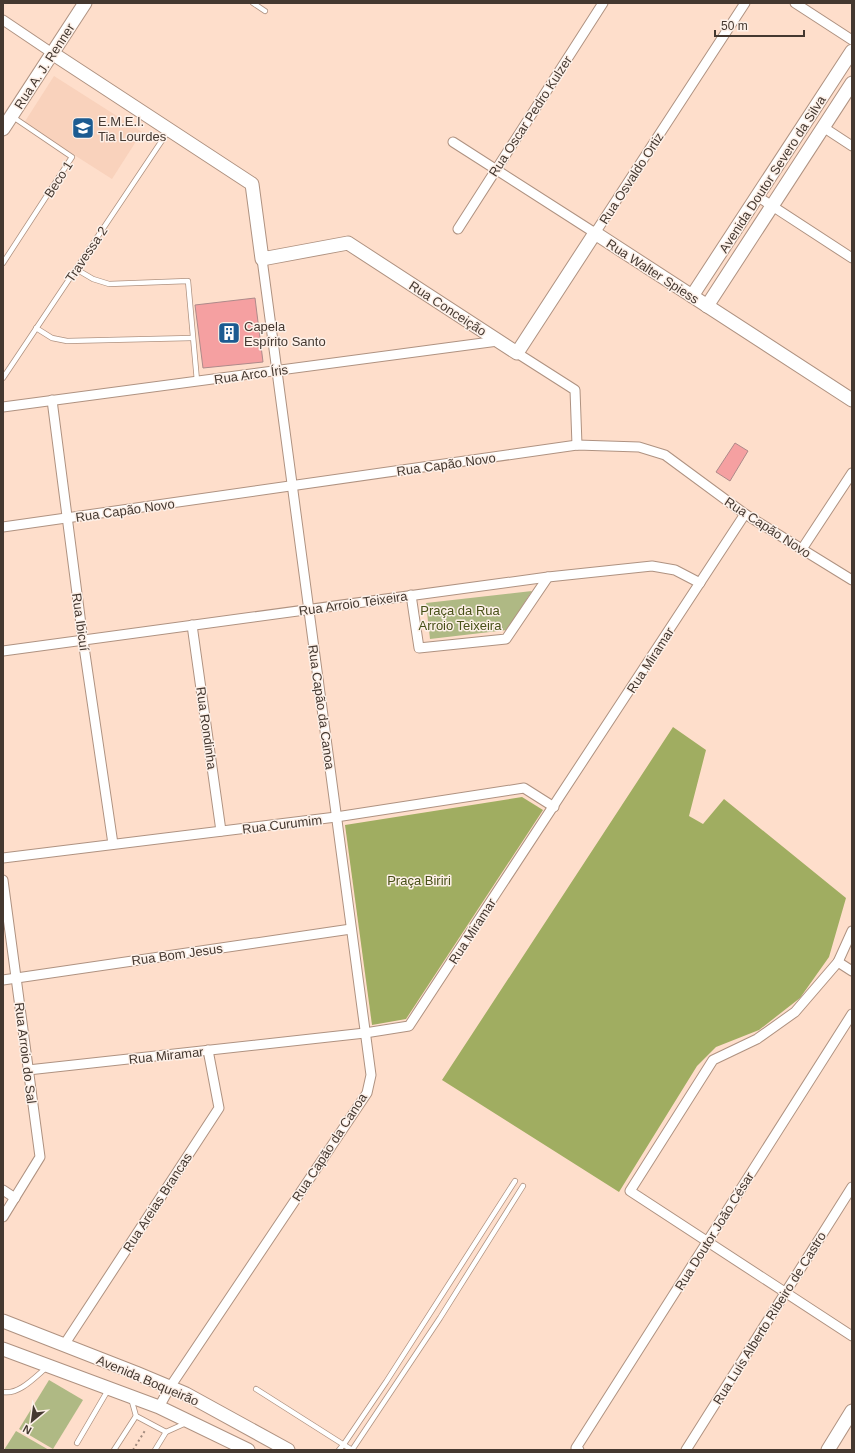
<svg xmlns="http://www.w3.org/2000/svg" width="855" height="1453" viewBox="0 0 855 1453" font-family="Helvetica,sans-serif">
<rect width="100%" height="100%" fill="#fedecb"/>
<path fill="#f9d2bc" d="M54,76L142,132L112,179L24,123Z"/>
<g fill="#afb984">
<path d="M532,591L507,630L430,639L426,603Z"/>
<path d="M49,1380L83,1400L53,1449L19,1429Z"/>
<path d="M16,1431L49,1450H4Z"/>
</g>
<g fill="#a0ad61">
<path d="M673,727L706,750L689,816L703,824L724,799L846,898L829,957L800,998L759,1030L716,1047L697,1066L619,1192L442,1080Z"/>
<path d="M522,797L543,810L406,1019L372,1025L345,825Z"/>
</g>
<g fill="#f5a0a1" stroke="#ae8a8a">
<path d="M255,298L263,362L203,368L195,305Z"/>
<path d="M735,443L748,451L730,481L716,472Z"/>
</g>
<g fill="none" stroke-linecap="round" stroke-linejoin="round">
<g stroke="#af9281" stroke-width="6">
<g id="lane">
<path d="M253,3L265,11"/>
<path d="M3,263L72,157L13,117"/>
<path d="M76,269L93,279L109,284L188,281L197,381"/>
<path d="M36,328L52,338L67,341L192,338"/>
<path d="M3,378L169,130"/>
<path d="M256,1389L352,1450"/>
<path d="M3,1392C19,1395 35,1377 46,1368"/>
<path d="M131,1398L136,1416L166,1432L186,1423"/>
<path d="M77,1443L108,1390"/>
<path d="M114,1450L136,1416"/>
<path d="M155,1450L166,1432"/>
<path d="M339,1450L344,1444L386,1382L515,1181"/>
<path d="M352,1450L440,1318L523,1186"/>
</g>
</g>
<g stroke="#af9281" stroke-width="11">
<g id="street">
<path d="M795,3L852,40"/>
<path d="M3,20L52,53"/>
<path d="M823,127L852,146"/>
<path d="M453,142L595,233L745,3"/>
<path d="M757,196L852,258"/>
<path d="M458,229L603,3"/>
<path d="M517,353L575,390L577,445"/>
<path d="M52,400L83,640L113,844"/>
<path d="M3,407L498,341"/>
<path d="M3,527L577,445L639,447L665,455L745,514L852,580"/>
<path d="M802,549L852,473"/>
<path d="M411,595L419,648L506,639L548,577"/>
<path d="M192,625L221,831"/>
<path d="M3,651L548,577L652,566L675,570L700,583"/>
<path d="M3,858L336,817L524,788L554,807"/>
<path d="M3,880L40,1157L3,1217"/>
<path d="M852,931L838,962L795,1012L757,1039L713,1060L630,1191L852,1336"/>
<path d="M838,962L852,971"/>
<path d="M3,980L351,929"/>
<path d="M28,1070L365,1033L409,1026L745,514"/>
<path d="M3,1190L15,1198"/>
<path d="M64,1345L219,1108L208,1050"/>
<path d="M159,1407L170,1387L367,1093L371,1075L262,259"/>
<path d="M579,1450L576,1448L852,1014"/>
<path d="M686,1450L852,1187"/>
</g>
</g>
<g stroke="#af9281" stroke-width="15">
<g id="secondary">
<path d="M52,53L252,184L262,259L348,243L517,353L595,233L852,400"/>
<path d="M3,129L85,3"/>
<path d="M692,296L852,51"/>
<path d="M707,306L852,83"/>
<path d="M3,1321L136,1373L186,1394L288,1450"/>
<path d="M3,1349L159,1407L248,1450"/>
<path d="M828,1450L852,1411"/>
</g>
</g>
<path stroke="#a08a7d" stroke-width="2" stroke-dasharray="2 3" stroke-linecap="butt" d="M133,1450L146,1429"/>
<use href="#lane" stroke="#fff" stroke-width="4.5"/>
<use href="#street" stroke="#fff" stroke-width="9"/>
<use href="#secondary" stroke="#fff" stroke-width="13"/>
</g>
<defs>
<g id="school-square" transform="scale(1.15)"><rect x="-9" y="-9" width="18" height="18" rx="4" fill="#1c5b91" stroke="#fdf0e8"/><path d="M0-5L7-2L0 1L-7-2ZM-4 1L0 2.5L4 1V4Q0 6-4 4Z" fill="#fff"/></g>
<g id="building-square" transform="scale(1.15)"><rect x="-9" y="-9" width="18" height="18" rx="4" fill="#1c5b91" stroke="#fdf0e8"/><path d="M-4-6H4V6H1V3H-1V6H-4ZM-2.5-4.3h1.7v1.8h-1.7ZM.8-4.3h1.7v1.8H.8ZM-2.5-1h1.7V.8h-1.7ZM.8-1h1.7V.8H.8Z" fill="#fff"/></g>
</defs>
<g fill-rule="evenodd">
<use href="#school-square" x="83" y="128"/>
<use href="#building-square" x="229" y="333"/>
</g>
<g text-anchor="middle" stroke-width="3" stroke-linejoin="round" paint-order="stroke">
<g font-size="13" fill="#443830" stroke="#fdf0e8">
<text transform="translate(44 66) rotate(-57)" y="5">Rua A. J. Renner</text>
<text transform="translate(530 116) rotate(-57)" y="5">Rua Oscar Pedro Kulzer</text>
<text transform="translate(772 174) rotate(-57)" y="5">Avenida Doutor Severo da Silva</text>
<text transform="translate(631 178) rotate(-57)" y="5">Rua Osvaldo Ortiz</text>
<text transform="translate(58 179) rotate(-57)" y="5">Beco 1</text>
<text transform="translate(86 254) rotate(-56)" y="5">Travessa 2</text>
<text transform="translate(653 271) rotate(33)" y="5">Rua Walter Spiess</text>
<text transform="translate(448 308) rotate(33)" y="5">Rua Conceição</text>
<text transform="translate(251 374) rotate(-8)" y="5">Rua Arco Íris</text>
<text transform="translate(446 464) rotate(-8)" y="5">Rua Capão Novo</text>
<text transform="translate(125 510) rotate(-8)" y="5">Rua Capão Novo</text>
<text transform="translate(768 527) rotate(33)" y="5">Rua Capão Novo</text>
<text transform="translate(353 603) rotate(-8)" y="5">Rua Arroio Teixeira</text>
<text transform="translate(81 622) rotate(82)" y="5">Rua Ibicuí</text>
<text transform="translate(650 660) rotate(-57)" y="5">Rua Miramar</text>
<text transform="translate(322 707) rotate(82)" y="5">Rua Capão da Canoa</text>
<text transform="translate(207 728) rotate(82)" y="5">Rua Rondinha</text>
<text transform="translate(282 824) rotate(-7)" y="5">Rua Curumim</text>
<text transform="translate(472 931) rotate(-57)" y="5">Rua Miramar</text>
<text transform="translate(177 954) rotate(-8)" y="5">Rua Bom Jesus</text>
<text transform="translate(26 1053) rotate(83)" y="5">Rua Arroio do Sal</text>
<text transform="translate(166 1055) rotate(-6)" y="5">Rua Miramar</text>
<text transform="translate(329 1147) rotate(-57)" y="5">Rua Capão da Canoa</text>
<text transform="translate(157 1202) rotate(-57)" y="5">Rua Areias Brancas</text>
<text transform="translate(714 1231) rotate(-58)" y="5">Rua Doutor João César</text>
<text transform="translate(769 1318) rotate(-58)" y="5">Rua Luís Alberto Ribeiro de Castro</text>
<text transform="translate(148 1380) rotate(23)" y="5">Avenida Boqueirão</text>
</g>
<g font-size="13" fill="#443830" stroke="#fdf0e8" text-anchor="start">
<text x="98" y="126">E.M.E.I.<tspan x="98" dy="15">Tia Lourdes</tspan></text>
<text x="244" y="331">Capela<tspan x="244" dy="15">Espírito Santo</tspan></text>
</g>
<g font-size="13" fill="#485018" stroke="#fdf0e8">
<text x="460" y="615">Praça da Rua<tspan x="460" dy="15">Arroio Teixeira</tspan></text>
<text x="419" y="885">Praça Biriri</text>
</g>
</g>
<rect width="855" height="1453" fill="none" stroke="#443830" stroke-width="8"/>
<g transform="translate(32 1421) rotate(209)" stroke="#fdf0e8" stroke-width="3" paint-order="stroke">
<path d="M0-3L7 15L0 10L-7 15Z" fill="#443830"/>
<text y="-6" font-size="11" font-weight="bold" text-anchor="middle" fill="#443830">N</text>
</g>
<path d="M715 30v6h89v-6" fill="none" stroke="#443830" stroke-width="2"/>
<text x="721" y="30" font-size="12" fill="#443830" stroke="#fdf0e8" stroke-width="3" paint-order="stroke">50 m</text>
</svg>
